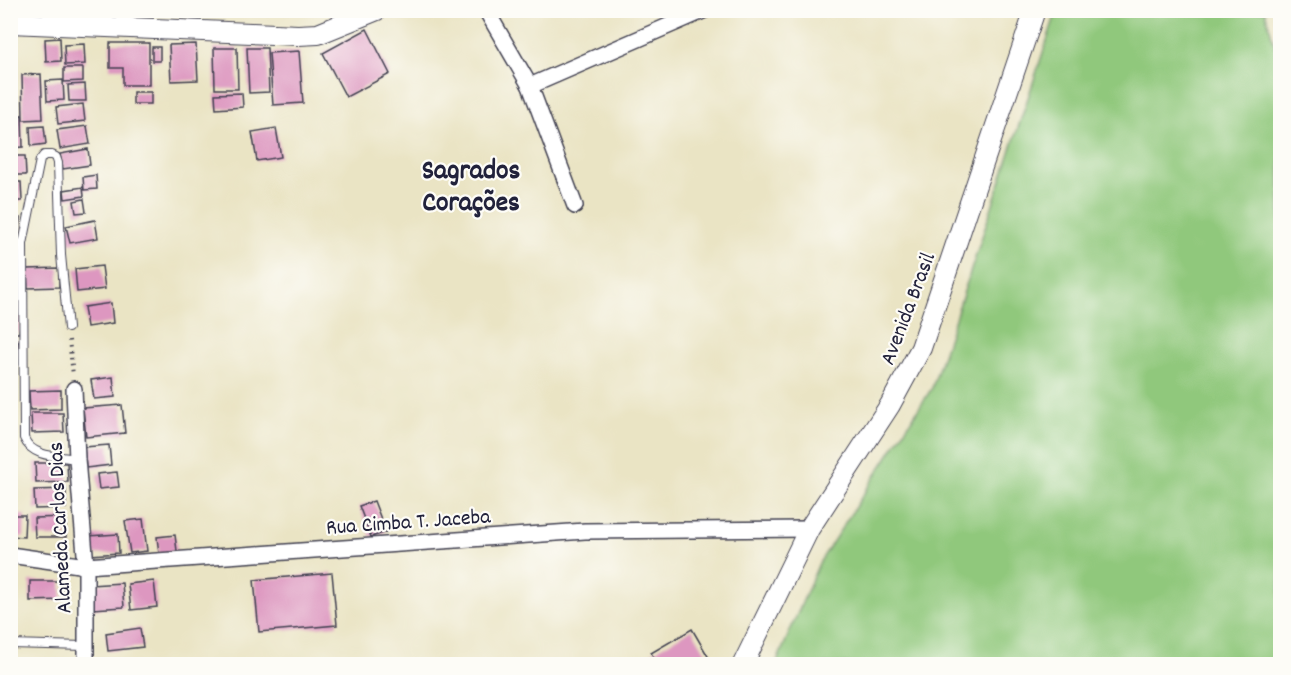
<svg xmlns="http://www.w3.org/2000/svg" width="1291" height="675" viewBox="0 0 1291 675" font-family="Dekko,sans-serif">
<rect width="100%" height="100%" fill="#fdfcf7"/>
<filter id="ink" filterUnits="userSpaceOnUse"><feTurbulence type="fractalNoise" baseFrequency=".0167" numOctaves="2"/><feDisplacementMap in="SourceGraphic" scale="12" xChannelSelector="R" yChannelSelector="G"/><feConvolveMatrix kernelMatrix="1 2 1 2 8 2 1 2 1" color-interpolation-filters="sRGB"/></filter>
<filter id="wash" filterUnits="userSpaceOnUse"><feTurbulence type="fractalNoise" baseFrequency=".008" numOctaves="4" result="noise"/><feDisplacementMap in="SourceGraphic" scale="24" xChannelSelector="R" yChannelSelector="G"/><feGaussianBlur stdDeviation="1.35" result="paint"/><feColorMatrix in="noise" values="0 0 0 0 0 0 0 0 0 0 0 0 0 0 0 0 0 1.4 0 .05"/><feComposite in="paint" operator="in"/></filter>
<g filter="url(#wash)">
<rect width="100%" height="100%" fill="#eae4c4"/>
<path fill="#90c87b" stroke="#59755b" stroke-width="1.5" d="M1057,10L1265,11L1280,64V664H776L819,563L932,388Z"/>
<g id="blocks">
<g fill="#dd97c0">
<path d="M367,29L390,74L346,97L323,53Z"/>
<path d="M60,38L61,61L46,62L45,39Z"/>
<path d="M110,43H149V85H123V68H110Z"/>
<path d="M84,44L85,64L65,65L64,45Z"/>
<path d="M196,44L198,80L171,81L169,45Z"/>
<rect x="152" y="47" width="8" height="14"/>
<path d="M214,48H237L238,89H215Z"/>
<path d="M247,48H267L269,92L249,93Z"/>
<path d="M299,51L303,103L273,105L269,53Z"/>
<path d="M64,68H83V81L64,82Z"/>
<path d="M41,74L43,119L23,120L22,75Z"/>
<path d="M63,80L64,100L47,101L46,81Z"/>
<path d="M85,84L86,101H69L68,85Z"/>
<rect x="133" y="92" width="18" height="12"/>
<path d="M242,93L243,107L216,109L215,94Z"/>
<path d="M83,104L85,121L58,124L56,107Z"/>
<path d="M10,115H22L23,147L10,148Z"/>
<path d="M44,126L46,144L31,146L30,127Z"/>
<path d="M87,126L90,144L60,149L57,130Z"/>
<path d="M276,128L281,157L257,161L252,132Z"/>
<path d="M88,149L90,165L63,169L60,154Z"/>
<path d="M10,156H25L26,175H10Z"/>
<path d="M96,175L97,189L84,190L83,177Z"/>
<path d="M10,182H21L22,201H10Z"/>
<path d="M83,187L84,196L65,199L64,190Z"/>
<path d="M84,199L86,212L76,213L74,201Z"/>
<path d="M10,218H20L18,237H10Z"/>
<path d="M95,220L98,238L70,243L66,226Z"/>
<path d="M102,266L105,289L77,292L75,269Z"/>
<path d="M59,268V287L28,288L27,269Z"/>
<path d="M111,303L113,323L87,327L84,307Z"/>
<path d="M10,314H21L19,333H10Z"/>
<path d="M10,341H18L16,361L10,360Z"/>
<path d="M113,377L115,397L94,399L91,380Z"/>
<path d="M61,390V409L30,410L29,391Z"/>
<path d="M122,405L125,433L86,437L83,408Z"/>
<path d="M31,413H63L64,432L32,433Z"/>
<path d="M109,445L111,465L86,468L84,447Z"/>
<path d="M35,463H67L68,482L36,483Z"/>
<path d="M117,472L119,487L99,489L97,474Z"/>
<path d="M66,489V508L35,509L34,490Z"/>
<path d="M374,501L386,532L371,537L359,506Z"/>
<path d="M10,515H25L24,537L10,536Z"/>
<path d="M66,517V537H35L34,518Z"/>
<path d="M143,519L147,551L130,553L125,521Z"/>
<path d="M118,534L119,553L90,555L88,536Z"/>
<path d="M175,535L177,551L159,554L157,537Z"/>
<path d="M332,573L337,625L259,632L254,580Z"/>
<path d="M30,581H61L62,600L30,601Z"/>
<path d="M154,581L157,607L131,610L128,584Z"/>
<path d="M122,583L124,607L92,609L90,585Z"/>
<path d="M140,628L143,647L108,651L106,633Z"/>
<path d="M692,629L709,658L699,664H658L651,653Z"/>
</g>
</g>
</g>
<g filter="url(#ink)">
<use href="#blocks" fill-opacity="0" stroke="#403f50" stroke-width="1.5"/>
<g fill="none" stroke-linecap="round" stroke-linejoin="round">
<g stroke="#403f50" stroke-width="10">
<g id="service">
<path d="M10,242L23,244"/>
<path d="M68,328L61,255L58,163L56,157L52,155H44L40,160L23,244L24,438C32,458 59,456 77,459"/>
<path d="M10,644L85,646"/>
</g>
</g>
<g stroke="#403f50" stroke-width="18">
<g id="minor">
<path d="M486,10L530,86L575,206"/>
<path d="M530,86L705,10"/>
<path d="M74,389L77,459L86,566V664"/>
<path d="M10,555L86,566L585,531L809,529"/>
</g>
</g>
<g stroke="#403f50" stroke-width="22">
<g id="tertiary">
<path d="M10,23L298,35L318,34L377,10"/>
<path d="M743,664L809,529L890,405L921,348L1035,10"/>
</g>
</g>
<path stroke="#403f50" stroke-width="4" stroke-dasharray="1.5 4.5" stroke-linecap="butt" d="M69,340L73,375"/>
<use href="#service" stroke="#fff" stroke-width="8"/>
<use href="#minor" stroke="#fff" stroke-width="15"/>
<use href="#tertiary" stroke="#fff" stroke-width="20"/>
</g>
</g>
<g text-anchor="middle" stroke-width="4.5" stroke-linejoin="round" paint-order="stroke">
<g font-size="22" fill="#22223b" stroke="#fdfcf7">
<text transform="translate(906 308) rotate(-69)" y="8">Avenida Brasil</text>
<text transform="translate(408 520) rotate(-4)" y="8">Rua Cimba T. Jaceba</text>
<text transform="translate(58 528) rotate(-93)" y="8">Alameda Carlos Dias</text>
</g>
<g font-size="28" font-weight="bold" fill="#22223b" stroke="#fdfcf7">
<text x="471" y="178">Sagrados<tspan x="471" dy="32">Corações</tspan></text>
</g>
</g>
<rect width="1291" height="675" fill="none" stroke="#fdfcf7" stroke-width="36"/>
</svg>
